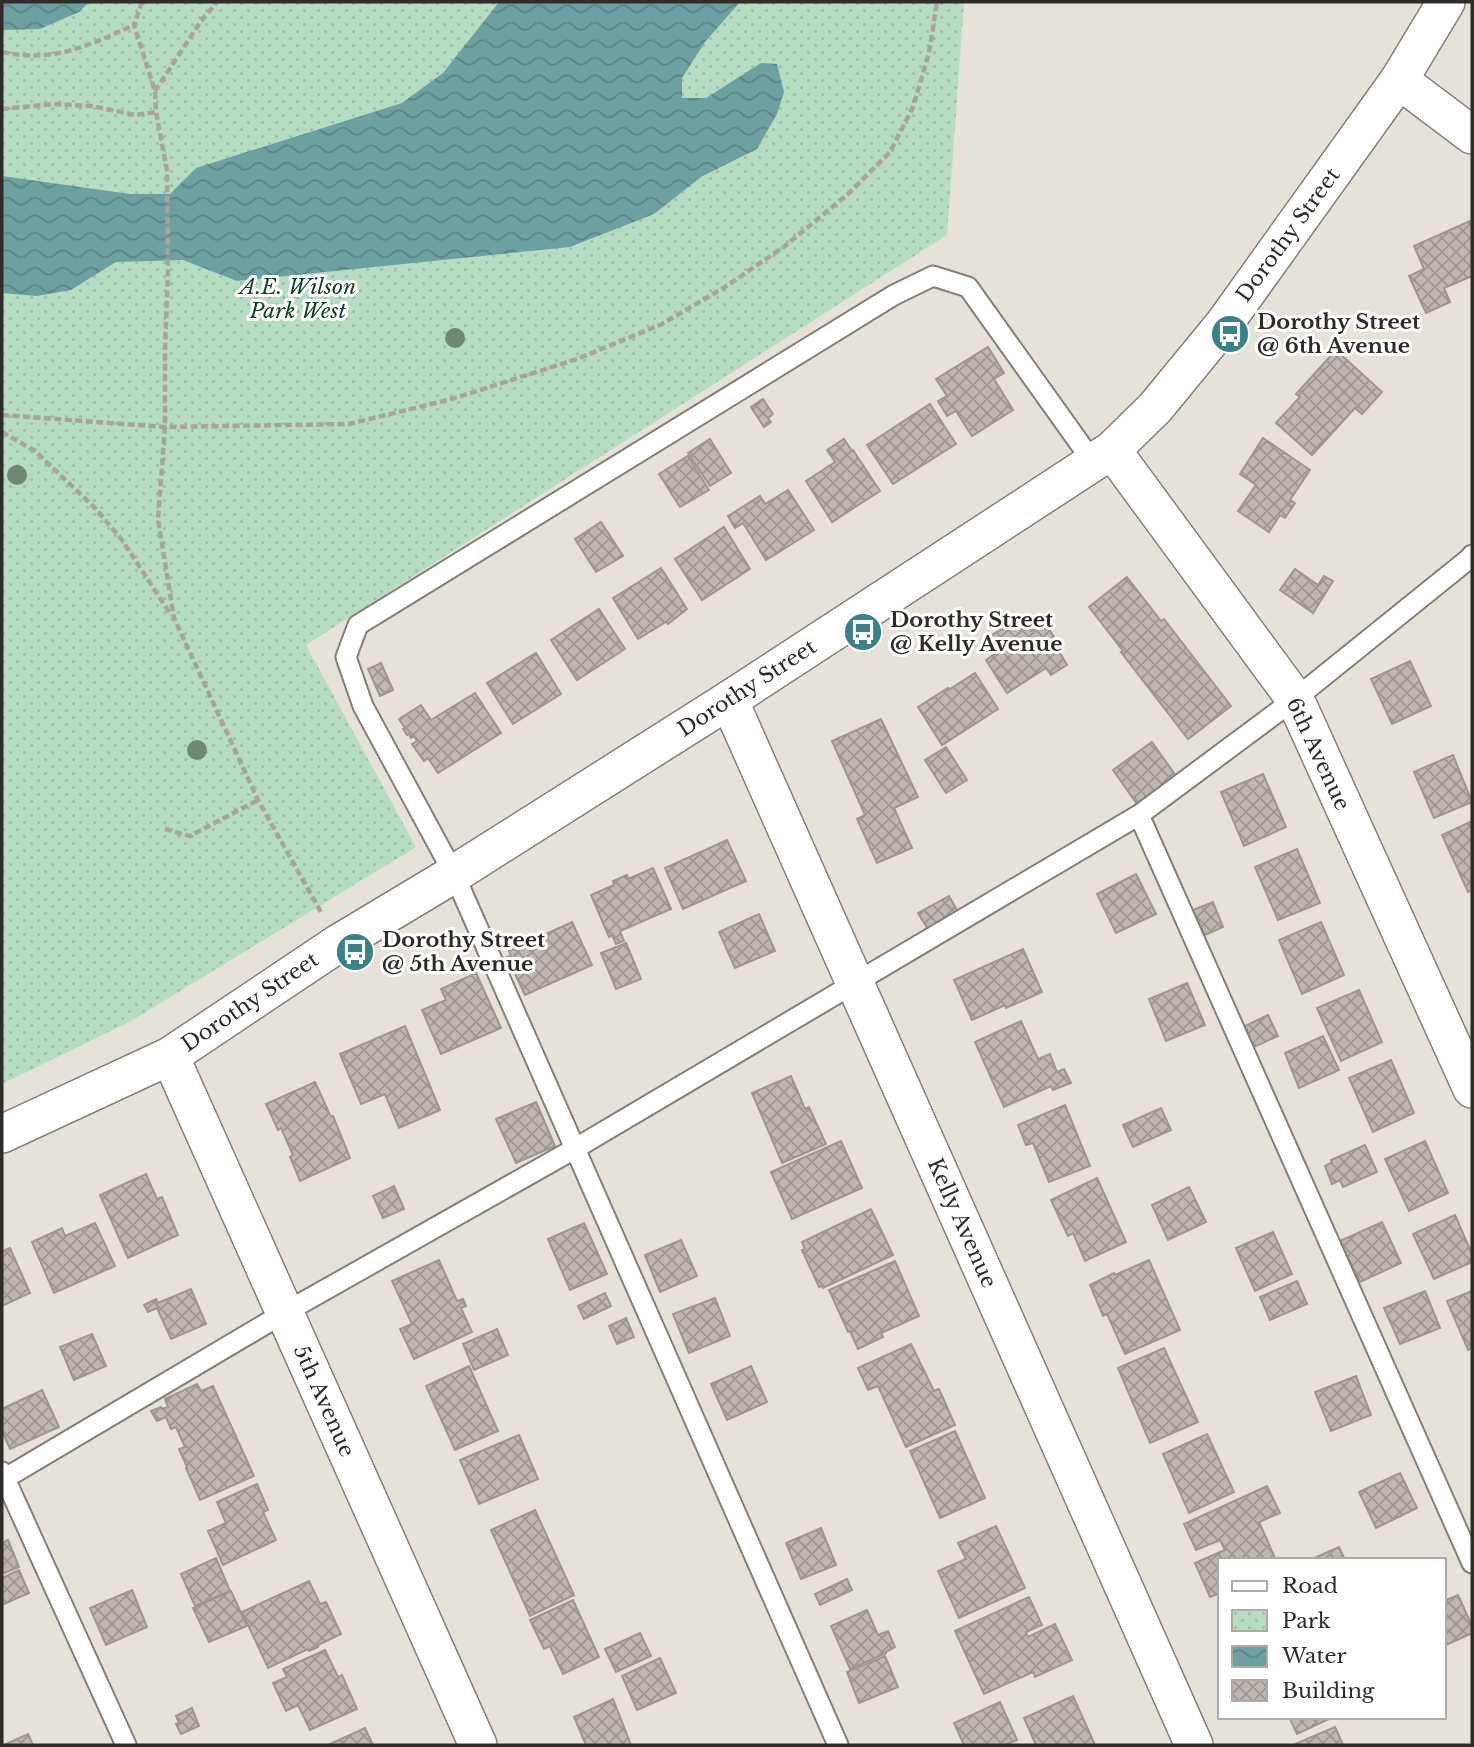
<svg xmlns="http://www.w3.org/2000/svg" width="1474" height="1747" viewBox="0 0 1474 1747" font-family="'Libre Baskerville',serif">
<defs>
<pattern id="park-dots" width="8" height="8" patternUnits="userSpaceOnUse" patternTransform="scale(1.75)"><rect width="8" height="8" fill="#b6ddc2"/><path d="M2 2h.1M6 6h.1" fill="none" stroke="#9dbea7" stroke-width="1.8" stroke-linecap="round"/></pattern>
<pattern id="water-waves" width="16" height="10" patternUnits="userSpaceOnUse" patternTransform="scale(1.75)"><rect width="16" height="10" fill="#6da1a1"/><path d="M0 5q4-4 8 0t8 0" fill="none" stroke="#5a8383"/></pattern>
<pattern id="building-cross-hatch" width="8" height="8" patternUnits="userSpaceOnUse" patternTransform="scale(1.75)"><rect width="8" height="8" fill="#c0b7b2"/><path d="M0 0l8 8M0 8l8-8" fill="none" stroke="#9c9591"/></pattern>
</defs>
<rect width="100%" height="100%" fill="#e6e1d9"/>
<path fill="url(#park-dots)" d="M2,2H964L947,235L306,645L416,847L131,1021L2,1084Z"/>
<g fill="url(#water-waves)">
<path d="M2,2H89L79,12L40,29L2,30Z"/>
<path d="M499,2H740L705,42L682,78V98H706L761,63L777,64L784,92L777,114L757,149L701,177L654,214L570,247L237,281L183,260L116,262L71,290L37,296L2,293V176L130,194H170L196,168L402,103L443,73Z"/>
</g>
<g fill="url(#building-cross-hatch)" stroke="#9d9590" stroke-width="2">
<path d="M1472,220V276L1444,288L1450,302L1426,313L1409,276L1424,269L1414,246Z"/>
<path d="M988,347L1004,373L994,379L1013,410L972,436L956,411L947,416L938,401L947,396L936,379Z"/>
<path d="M1336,350L1382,392L1362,414L1355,408L1312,455L1276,423L1300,397L1296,394Z"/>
<path d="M763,399L773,414L768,418L771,422L764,427L751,407Z"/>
<path d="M930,404L956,444L893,484L867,445Z"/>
<path d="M1263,438L1310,470L1290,500L1295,503L1285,518L1280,515L1269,532L1238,511L1256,485L1240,474Z"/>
<path d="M710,439L731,473L710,486L688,453Z"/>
<path d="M844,439L852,451L853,450L880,491L832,522L806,481L835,462L827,450Z"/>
<path d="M688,456L709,490L680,507L659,474Z"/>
<path d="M788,490L814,530L766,560L743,523L735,528L728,516L760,496L765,504Z"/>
<path d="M601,522L623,556L596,572L575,539Z"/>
<path d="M724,527L750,569L702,600L675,559Z"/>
<path d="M661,568L687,609L668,624L666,622L638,639L613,598Z"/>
<path d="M1295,569L1318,585L1324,576L1333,581L1313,613L1280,590Z"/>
<path d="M1127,577L1161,621L1164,619L1231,706L1188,739L1121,652L1123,651L1089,607Z"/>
<path d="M599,609L625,649L577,680L551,640Z"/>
<path d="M1015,622L1027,624L1031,631L1042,625L1045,629L1048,628L1054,637L1051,638L1067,665L1051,675L1046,668L1007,693L986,660L996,653L986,638Z"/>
<path d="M536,653L561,694L513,724L487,683Z"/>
<path d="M1410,661L1431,706L1392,724L1371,679Z"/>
<path d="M381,663L393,690L380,696L368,669Z"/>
<path d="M975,673L998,709L942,745L918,707L948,688L950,689Z"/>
<path d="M475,693L501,733L438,773L428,758L424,761L412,744L417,741L414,736L411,738L409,734L407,735L403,729L405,728L399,719L421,705L431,720Z"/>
<path d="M881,719L918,797L894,808L912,848L877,863L857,819L865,815L832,741Z"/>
<path d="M1152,742L1176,776L1137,804L1113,770Z"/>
<path d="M946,747L967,780L946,793L925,760Z"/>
<path d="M1453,755L1472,802L1434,818L1414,772Z"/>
<path d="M1263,774L1286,827L1244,846L1221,792Z"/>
<path d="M1472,821V890L1468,892L1442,835Z"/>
<path d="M727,840L746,881L683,909L665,868Z"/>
<path d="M1297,849L1320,903L1278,920L1255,867Z"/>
<path d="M653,868L671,909L620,931L624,941L616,944L612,935L609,937L591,895L614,885L613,881L627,875L628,879Z"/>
<path d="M1136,874L1156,914L1116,933L1097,894Z"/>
<path d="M949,896L961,917L931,934L918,913Z"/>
<path d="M1213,902L1223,927L1205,935L1193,910Z"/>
<path d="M759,914L775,951L735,968L719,932Z"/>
<path d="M572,922L592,965L525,995L507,957L511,956L509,951Z"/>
<path d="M1321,922L1344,975L1302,994L1279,940Z"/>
<path d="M626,943L641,979L616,989L601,953Z"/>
<path d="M1023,949L1042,992L1006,1008L1005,1005L972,1020L954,980Z"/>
<path d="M476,973L501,1028L441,1054L422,1010L446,1000L441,989Z"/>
<path d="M1187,983L1205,1025L1166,1041L1149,999Z"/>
<path d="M1359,990L1382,1042L1341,1061L1317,1008Z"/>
<path d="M1268,1015L1278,1036L1254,1047L1245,1026Z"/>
<path d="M1021,1021L1038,1059L1050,1054L1057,1072L1064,1069L1071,1083L1053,1090L1051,1086L1004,1107L975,1042Z"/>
<path d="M405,1026L440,1110L399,1128L385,1094L361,1104L340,1054Z"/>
<path d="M1323,1036L1339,1070L1299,1088L1285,1053Z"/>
<path d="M1391,1060L1414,1113L1373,1132L1349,1078Z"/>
<path d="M791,1076L805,1109L809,1107L826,1144L782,1163L752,1093Z"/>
<path d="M315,1082L331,1117L333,1116L350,1158L300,1181L290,1157L293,1155L281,1128L278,1130L266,1104Z"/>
<path d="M536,1102L555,1146L516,1163L496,1119Z"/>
<path d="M1065,1105L1090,1166L1049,1182L1033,1143L1026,1145L1018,1125Z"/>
<path d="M1161,1108L1171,1130L1133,1147L1123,1125Z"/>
<path d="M841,1141L862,1188L792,1219L771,1172Z"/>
<path d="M1425,1141L1448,1193L1409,1211L1385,1159Z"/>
<path d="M1365,1145L1377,1172L1343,1187L1340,1180L1332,1184L1325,1166L1332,1162L1331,1160Z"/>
<path d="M146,1174L157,1199L162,1197L178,1235L128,1258L100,1195Z"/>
<path d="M1097,1178L1126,1242L1085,1261L1073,1233L1068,1236L1051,1200Z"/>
<path d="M394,1186L404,1209L383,1218L373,1196Z"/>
<path d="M1189,1187L1206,1222L1168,1240L1152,1205Z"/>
<path d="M871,1209L893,1255L823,1288L822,1286L819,1287L802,1250L805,1249L802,1242Z"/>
<path d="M1455,1215L1472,1254V1262L1434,1279L1413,1234Z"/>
<path d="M1382,1222L1401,1263L1360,1282L1340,1241Z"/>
<path d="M95,1223L115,1266L54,1293L32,1242L62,1228L65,1236Z"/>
<path d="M584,1223L607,1274L570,1290L548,1239Z"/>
<path d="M1273,1232L1292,1274L1255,1291L1236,1248Z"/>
<path d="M681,1240L697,1276L660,1292L645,1255Z"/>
<path d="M10,1248L30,1293L2,1306V1251Z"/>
<path d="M439,1260L457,1301L463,1299L466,1306L461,1308L472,1332L414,1359L400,1329L412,1324L392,1281Z"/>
<path d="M1149,1260L1180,1330L1125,1354L1107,1314L1103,1316L1090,1285L1114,1273L1115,1275Z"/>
<path d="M895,1261L919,1316L881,1333L883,1337L858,1349L850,1331L848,1332L829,1290Z"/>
<path d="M1297,1281L1307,1304L1270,1320L1260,1297Z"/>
<path d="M191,1289L206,1324L171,1339L157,1308L148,1312L144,1305L156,1299L158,1303Z"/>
<path d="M1425,1291L1440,1328L1400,1344L1384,1308Z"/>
<path d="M1472,1291V1348L1468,1350L1447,1301Z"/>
<path d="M605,1293L611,1306L584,1319L578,1306Z"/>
<path d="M715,1298L730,1336L689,1353L673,1314Z"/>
<path d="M626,1318L634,1337L617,1344L609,1326Z"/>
<path d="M497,1329L508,1355L474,1370L463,1344Z"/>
<path d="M92,1334L106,1366L74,1380L60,1347Z"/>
<path d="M911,1344L934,1391L939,1389L955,1425L906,1447L878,1386L868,1390L858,1368Z"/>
<path d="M1164,1348L1198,1422L1150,1443L1118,1368Z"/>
<path d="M469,1366L498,1431L455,1450L426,1386Z"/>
<path d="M751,1366L767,1402L727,1420L711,1384Z"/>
<path d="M1356,1376L1371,1415L1331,1431L1315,1392Z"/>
<path d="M197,1384L201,1391L213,1386L254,1476L200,1500L186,1468L187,1467L179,1449L185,1447L176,1427L171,1429L166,1417L157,1421L151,1411L161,1407L162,1409L168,1407L165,1399Z"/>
<path d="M42,1390L59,1427L10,1449L2,1431V1409Z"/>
<path d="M955,1431L985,1498L940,1518L910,1451Z"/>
<path d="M1207,1434L1234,1492L1189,1513L1163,1454Z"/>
<path d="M519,1435L538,1479L479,1504L460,1460Z"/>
<path d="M1400,1473L1417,1508L1376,1528L1359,1492Z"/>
<path d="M257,1484L268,1510L263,1512L276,1540L223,1565L208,1531L226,1523L217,1502Z"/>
<path d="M1267,1486L1280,1513L1259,1522L1276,1560H1220V1593L1210,1597L1195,1563L1225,1550L1220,1540L1196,1550L1184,1524Z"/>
<path d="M535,1510L574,1595L530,1616L491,1530Z"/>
<path d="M996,1526L1025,1588L959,1618L938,1571L966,1559L958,1543Z"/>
<path d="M821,1528L836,1565L801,1579L786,1543Z"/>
<path d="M8,1540L19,1567L2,1574V1543Z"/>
<path d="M1339,1547L1345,1560H1310Z"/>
<path d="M216,1558L230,1591L195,1606L181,1574Z"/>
<path d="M19,1570L29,1593L2,1605V1578Z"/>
<path d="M847,1579L852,1590L820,1605L815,1594Z"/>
<path d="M309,1581L320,1604L326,1602L341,1634L318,1645V1647L309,1651L308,1649L268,1668L242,1612Z"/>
<path d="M132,1590L147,1627L106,1645L90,1608Z"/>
<path d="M231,1591L247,1626L209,1642L193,1608Z"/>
<path d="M1458,1595L1472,1626V1633L1444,1646V1601Z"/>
<path d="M1029,1597L1042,1625L1026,1632L1028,1637L1055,1624L1072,1660L1035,1677L1033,1672L984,1694L955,1631Z"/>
<path d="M573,1600L599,1657L563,1674L550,1646L544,1649L530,1620Z"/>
<path d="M867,1610L878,1635L888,1631L895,1647L886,1652V1653L850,1669L831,1626Z"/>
<path d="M640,1633L651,1656L616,1672L605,1649Z"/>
<path d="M325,1650L338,1677L342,1675L357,1709L310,1730L298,1705L286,1711L273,1683L287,1677L283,1669Z"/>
<path d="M885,1656L898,1687L859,1703L847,1672Z"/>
<path d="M660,1658L676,1693L637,1710L622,1676Z"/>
<path d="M1073,1696L1095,1745H1036L1024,1718Z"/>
<path d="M613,1699L631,1745H586L574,1717Z"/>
<path d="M1000,1702L1017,1740L1004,1745H964L954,1723Z"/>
<path d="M192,1708L199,1726L181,1734L176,1724L179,1723L176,1716Z"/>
<path d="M1289,1717H1333L1297,1734Z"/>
<path d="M1335,1727L1343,1745H1296L1295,1744Z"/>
<path d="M365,1728L373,1745H328Z"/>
<path d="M28,1734L33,1745H4Z"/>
</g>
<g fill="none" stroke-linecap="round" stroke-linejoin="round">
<g stroke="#848078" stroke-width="23">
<g id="lane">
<path d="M1139,815L1472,1563"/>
<path d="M2,1472L126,1745"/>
<path d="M2,1480L284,1313L576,1148L1139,815L1295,699L1470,558L1472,555"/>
<path d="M838,1745L454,874L363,706L346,657L358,625L894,295L933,276L968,287L1093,462"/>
</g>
</g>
<g stroke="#848078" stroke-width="40">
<g id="street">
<path d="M1399,80L1472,135"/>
<path d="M1112,450L1295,699L1472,1089"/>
<path d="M729,700L1194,1745"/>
<path d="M170,1056L478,1745"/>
<path d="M2,1134L170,1056L339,943L454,874L729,700L1112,450L1155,408L1224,324L1399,80L1446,2"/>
</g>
</g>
<g stroke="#a7a39d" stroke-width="4.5" stroke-dasharray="7 3.5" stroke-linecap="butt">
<path d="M142,2L134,25L155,91L156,112L167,171L168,272L165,348V427L158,519L174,618L258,800L322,914"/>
<path d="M2,52C54,63 87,46 134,25"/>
<path d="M155,91L201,21L217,2"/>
<path d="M2,109L53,104L92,106L135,115L156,112"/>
<path d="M2,415L165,427L349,424L452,399L577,359L662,324L725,287L785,246L848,194L890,152L913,107L929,53L937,2"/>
<path d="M2,432L35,451L95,508L122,540L171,615"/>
<path d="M165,829L190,836L258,800"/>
</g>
<use href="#lane" stroke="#fff" stroke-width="19"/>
<use href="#street" stroke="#fff" stroke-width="37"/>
</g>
<g fill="#708775">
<circle cx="455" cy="338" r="10"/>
<circle cx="17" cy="475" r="10"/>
<circle cx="197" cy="750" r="10"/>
</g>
<defs>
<g id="bus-disc" transform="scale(2.0125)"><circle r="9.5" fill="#3a8288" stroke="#fff"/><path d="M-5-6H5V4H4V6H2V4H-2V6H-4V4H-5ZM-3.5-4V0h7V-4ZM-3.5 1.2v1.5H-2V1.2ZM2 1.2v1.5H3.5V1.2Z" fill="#fff"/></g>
</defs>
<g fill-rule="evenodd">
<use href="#bus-disc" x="1230" y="334"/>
<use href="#bus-disc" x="863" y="632"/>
<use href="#bus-disc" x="355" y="952"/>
</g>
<g text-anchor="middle" stroke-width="6" stroke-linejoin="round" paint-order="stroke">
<g font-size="21" fill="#2e2c29" stroke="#fff">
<text transform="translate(1288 235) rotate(-54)" y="7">Dorothy Street</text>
<text transform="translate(747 688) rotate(-33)" y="7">Dorothy Street</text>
<text transform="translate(1318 754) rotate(65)" y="7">6th Avenue</text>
<text transform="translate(250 1002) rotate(-34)" y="7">Dorothy Street</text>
<text transform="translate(962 1223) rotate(66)" y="7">Kelly Avenue</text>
<text transform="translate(324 1401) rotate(66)" y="7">5th Avenue</text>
</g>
<g font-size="21" font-style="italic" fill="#0f3e24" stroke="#fff">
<text x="298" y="294">A.E. Wilson<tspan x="298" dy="24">Park West</tspan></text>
</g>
<g font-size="21" font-weight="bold" fill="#2e2c29" stroke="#fff" text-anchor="start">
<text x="1257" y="329">Dorothy Street<tspan x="1257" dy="24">@ 6th Avenue</tspan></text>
<text x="890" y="627">Dorothy Street<tspan x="890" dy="24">@ Kelly Avenue</tspan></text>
<text x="382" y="947">Dorothy Street<tspan x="382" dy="24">@ 5th Avenue</tspan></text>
</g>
</g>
<rect width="1474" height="1747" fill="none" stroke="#2e2c29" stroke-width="7"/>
<rect x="1218" y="1558" width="228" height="161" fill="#ffffff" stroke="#ababa9" stroke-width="2"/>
<rect x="1232" y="1581" width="35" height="10" fill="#ffffff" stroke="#ababa9" stroke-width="2"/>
<text x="1282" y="1593" font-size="21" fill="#2e2c29">Road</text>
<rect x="1232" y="1610" width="35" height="21" fill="url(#park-dots)" stroke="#ababa9" stroke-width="2"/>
<text x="1282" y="1628" font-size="21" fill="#2e2c29">Park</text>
<rect x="1232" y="1646" width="35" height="21" fill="url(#water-waves)" stroke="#ababa9" stroke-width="2"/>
<text x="1282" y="1663" font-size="21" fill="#2e2c29">Water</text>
<rect x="1232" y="1680" width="35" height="21" fill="url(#building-cross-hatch)" stroke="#ababa9" stroke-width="2"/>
<text x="1282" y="1698" font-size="21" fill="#2e2c29">Building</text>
</svg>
